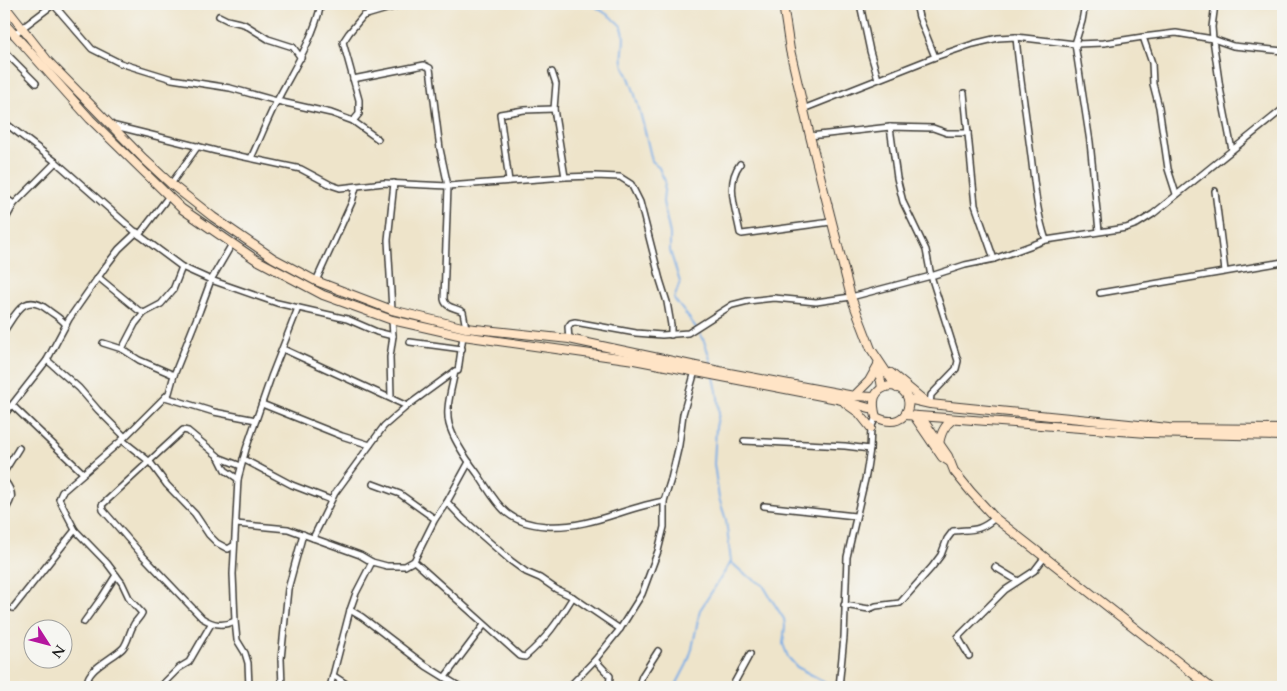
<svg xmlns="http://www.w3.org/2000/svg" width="1287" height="691" viewBox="0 0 1287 691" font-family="Cardo,serif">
<rect width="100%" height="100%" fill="#f6f6f2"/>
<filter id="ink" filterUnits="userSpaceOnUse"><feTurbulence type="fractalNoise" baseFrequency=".02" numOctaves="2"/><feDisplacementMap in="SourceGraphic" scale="10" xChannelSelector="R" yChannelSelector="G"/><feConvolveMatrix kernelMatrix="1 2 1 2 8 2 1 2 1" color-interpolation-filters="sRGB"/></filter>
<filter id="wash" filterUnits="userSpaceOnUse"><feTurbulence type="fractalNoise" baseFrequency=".0096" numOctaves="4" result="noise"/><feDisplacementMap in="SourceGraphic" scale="20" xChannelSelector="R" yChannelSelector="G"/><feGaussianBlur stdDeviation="1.12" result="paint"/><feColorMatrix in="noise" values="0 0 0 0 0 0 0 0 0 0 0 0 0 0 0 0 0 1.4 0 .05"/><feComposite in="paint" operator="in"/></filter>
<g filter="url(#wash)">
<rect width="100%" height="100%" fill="#eee4ca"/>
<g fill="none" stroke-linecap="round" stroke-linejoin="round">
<g stroke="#78ace5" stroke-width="2">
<path d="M593,4C601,12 618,19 622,28C627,38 621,51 623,62C624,69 629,76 631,83C640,107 646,136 652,161L658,166L665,181L663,202L670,234V251L680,282L674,299C694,325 705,333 712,368"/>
<path d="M714,377L718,397L719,413L716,427L714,464L719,498L726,520L731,562L743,573L763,585L770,597L784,619L785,626L783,644L788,657L797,667L834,687"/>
<path d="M675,687L687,664L692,649L700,610L731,562"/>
</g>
</g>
</g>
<g filter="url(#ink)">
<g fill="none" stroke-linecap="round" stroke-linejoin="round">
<g stroke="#3c3a36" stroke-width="8">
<g id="minor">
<path d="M53,4L92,49L120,63L172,79L230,88L277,101L331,113L353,121L378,139"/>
<path d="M860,4L870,51L878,79"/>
<path d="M916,4L919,17L935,57"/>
<path d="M1085,4L1082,21L1075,44L1090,142L1099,231"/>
<path d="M1215,4L1212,27L1213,39L1220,88L1232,150"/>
<path d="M219,16L227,20L244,24L268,39L293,47L301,58"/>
<path d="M13,35L54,4"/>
<path d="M1016,37C1019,72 1025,106 1029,141C1034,173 1035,208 1046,240"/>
<path d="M1143,37L1152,63L1153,84L1159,107L1168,169L1176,194"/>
<path d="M4,51L36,83"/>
<path d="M552,72L556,84L554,109L565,177"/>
<path d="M353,79L424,65L430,68L440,149L448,186L444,299C446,309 456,307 463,312L466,328"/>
<path d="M964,93L975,205L994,259"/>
<path d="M803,109L935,57L973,44L998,38L1016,37L1075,44L1104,43L1143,37L1176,33L1213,39L1233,46L1283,51"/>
<path d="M353,121L359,114V100L343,42L349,33L363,16L397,6L400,4"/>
<path d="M4,122L56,162L139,235L182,267L211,280L277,303L347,319L377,332L393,336"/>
<path d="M111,125L216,151L301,169L331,185L340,188L384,183L448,186L565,177L595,176L620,177L631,184L640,202L660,280L667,302L671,325V335"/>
<path d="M890,127L897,178L903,202L926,250L931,276L958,361L956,369L931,395L930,404"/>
<path d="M810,136L890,127L933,128L947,133H968"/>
<path d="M251,158C261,137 269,115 280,95C296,65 314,37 321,4"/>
<path d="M740,164C725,184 736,210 740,233L742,234L831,222"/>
<path d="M509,181L500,114L524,110L554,109"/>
<path d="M171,184L198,146"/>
<path d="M1215,191L1225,271"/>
<path d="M4,197L14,204"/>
<path d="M4,222L14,204L56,162"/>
<path d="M139,235L169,196"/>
<path d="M98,277L138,310L144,313"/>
<path d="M316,281L352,202L356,187"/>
<path d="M1100,293L1283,262"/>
<path d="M392,310L388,240L394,183"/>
<path d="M4,331C16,314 24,291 48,310C54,315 61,318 66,325"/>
<path d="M569,339L568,327L571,323L575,322L636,333L662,335L688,333L732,305L748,301L774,298L816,302L851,297L931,276L965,265L994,259L1046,240L1126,228L1137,224L1153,214L1283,109"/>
<path d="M410,342L462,349"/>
<path d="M103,343L122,349L139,360L174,375"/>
<path d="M122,349L135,324L144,313L161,304L173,290L182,267"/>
<path d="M283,349L407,406"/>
<path d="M47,360L79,388L98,410L124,436"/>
<path d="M455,371C452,388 445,408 449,424C453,439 468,461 477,473C487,487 494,502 507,513C518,522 532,525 546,526C589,529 623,508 664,501"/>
<path d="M165,397L214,412L256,420"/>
<path d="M391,397L390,357L393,336L392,320"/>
<path d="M262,404L342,436L370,445"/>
<path d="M12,405L83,473"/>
<path d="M4,415L47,360L69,319L106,266L119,249L137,232"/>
<path d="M122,440L150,462L167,485L195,514L209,535L217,543L228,549L233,546"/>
<path d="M744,441L845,446L870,449"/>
<path d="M218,457L241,466"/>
<path d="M243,459L292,485L331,500"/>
<path d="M4,472L19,448"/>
<path d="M4,480C15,494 13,498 4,512"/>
<path d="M373,484L400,494L435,519"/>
<path d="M447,502L463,519L511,561L526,572L540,578L556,589L573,597L620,629"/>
<path d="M764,506L855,516"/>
<path d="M236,524L288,529L360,555L372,562L387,566H405L414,561L435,519L447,502L469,462"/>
<path d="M313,538L335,493L384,426L407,406L455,371H458L463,336"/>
<path d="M414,561L520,656L525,657C547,638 558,621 573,597"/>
<path d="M995,567L1018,581"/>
<path d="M844,605L869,609L876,606L900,603L932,567L941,555L947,539L953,531C972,529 979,532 995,518"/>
<path d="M13,608L75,530"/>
<path d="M350,610L362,617L426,666L460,687"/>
<path d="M235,621C223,627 213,625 202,618L143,556L103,510L102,505L183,430L188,431L218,456L225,470L238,479"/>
<path d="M84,622L102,597L116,575"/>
<path d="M969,656L958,637L1005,590L1034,571L1044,558"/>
<path d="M595,660L610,676L609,687"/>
<path d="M334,676L351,687"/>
<path d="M445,677L484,625"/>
<path d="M89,687C80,672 114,658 123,648C128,642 129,633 133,626C135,621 140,618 142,613L130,600L122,583L107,563L75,530L59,499L62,492L122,440L169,393L174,375L200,310L211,280L232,244"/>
<path d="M160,687L179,668L189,662L211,624"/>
<path d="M249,687L248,663L245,653L237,640L235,621L233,574L238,479L246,449L271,377L298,308"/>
<path d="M282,687L281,659L288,589L303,534"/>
<path d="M330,687L350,610L356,593L372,562"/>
<path d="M569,687L595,660L620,629L642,594L658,551L664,527V501L671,479L679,445L683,414L695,371"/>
<path d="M638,687L642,676L658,651"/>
<path d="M732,687L750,654"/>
<path d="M839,687L844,637L847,557L866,475L870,449L871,428L876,417"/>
</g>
</g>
<g stroke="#3c3a36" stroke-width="10">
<g id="secondary">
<path d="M783,4L790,50L810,136L851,297L871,349L897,388"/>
<path d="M4,5L48,61L144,159L171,184L213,217L273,258L316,281L392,310L466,328L569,339L724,372L854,396L874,397"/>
<path d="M4,23L90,119L182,209L255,259L323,295L392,320L463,336L634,360L837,399L873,409"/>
<path d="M878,364L882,388"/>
<path d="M891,373L926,402"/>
<path d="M890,386C920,387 912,435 876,417C872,403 872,389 890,386Z"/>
<path d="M854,396L869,381L878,365"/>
<path d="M908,399L930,404L1169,428L1283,429"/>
<path d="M845,403L859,413L871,428"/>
<path d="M905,415L1147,433L1283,436"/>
<path d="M914,416L942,457L950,462"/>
<path d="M921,417L948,456L954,471L971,492L995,518L1210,687"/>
<path d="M939,444C941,433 944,426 953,419"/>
</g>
</g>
<use href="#minor" stroke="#fff" stroke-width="5"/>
<use href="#secondary" stroke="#ffe4c6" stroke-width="8"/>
</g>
</g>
<rect width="1287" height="691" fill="none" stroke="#f6f6f2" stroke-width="20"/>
<g transform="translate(48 644) rotate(126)"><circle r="24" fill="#f6f6f2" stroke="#9f9f9c"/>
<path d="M0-4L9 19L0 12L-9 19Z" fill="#b5179e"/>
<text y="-8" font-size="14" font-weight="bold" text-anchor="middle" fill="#1c1c1c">N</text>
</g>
</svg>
